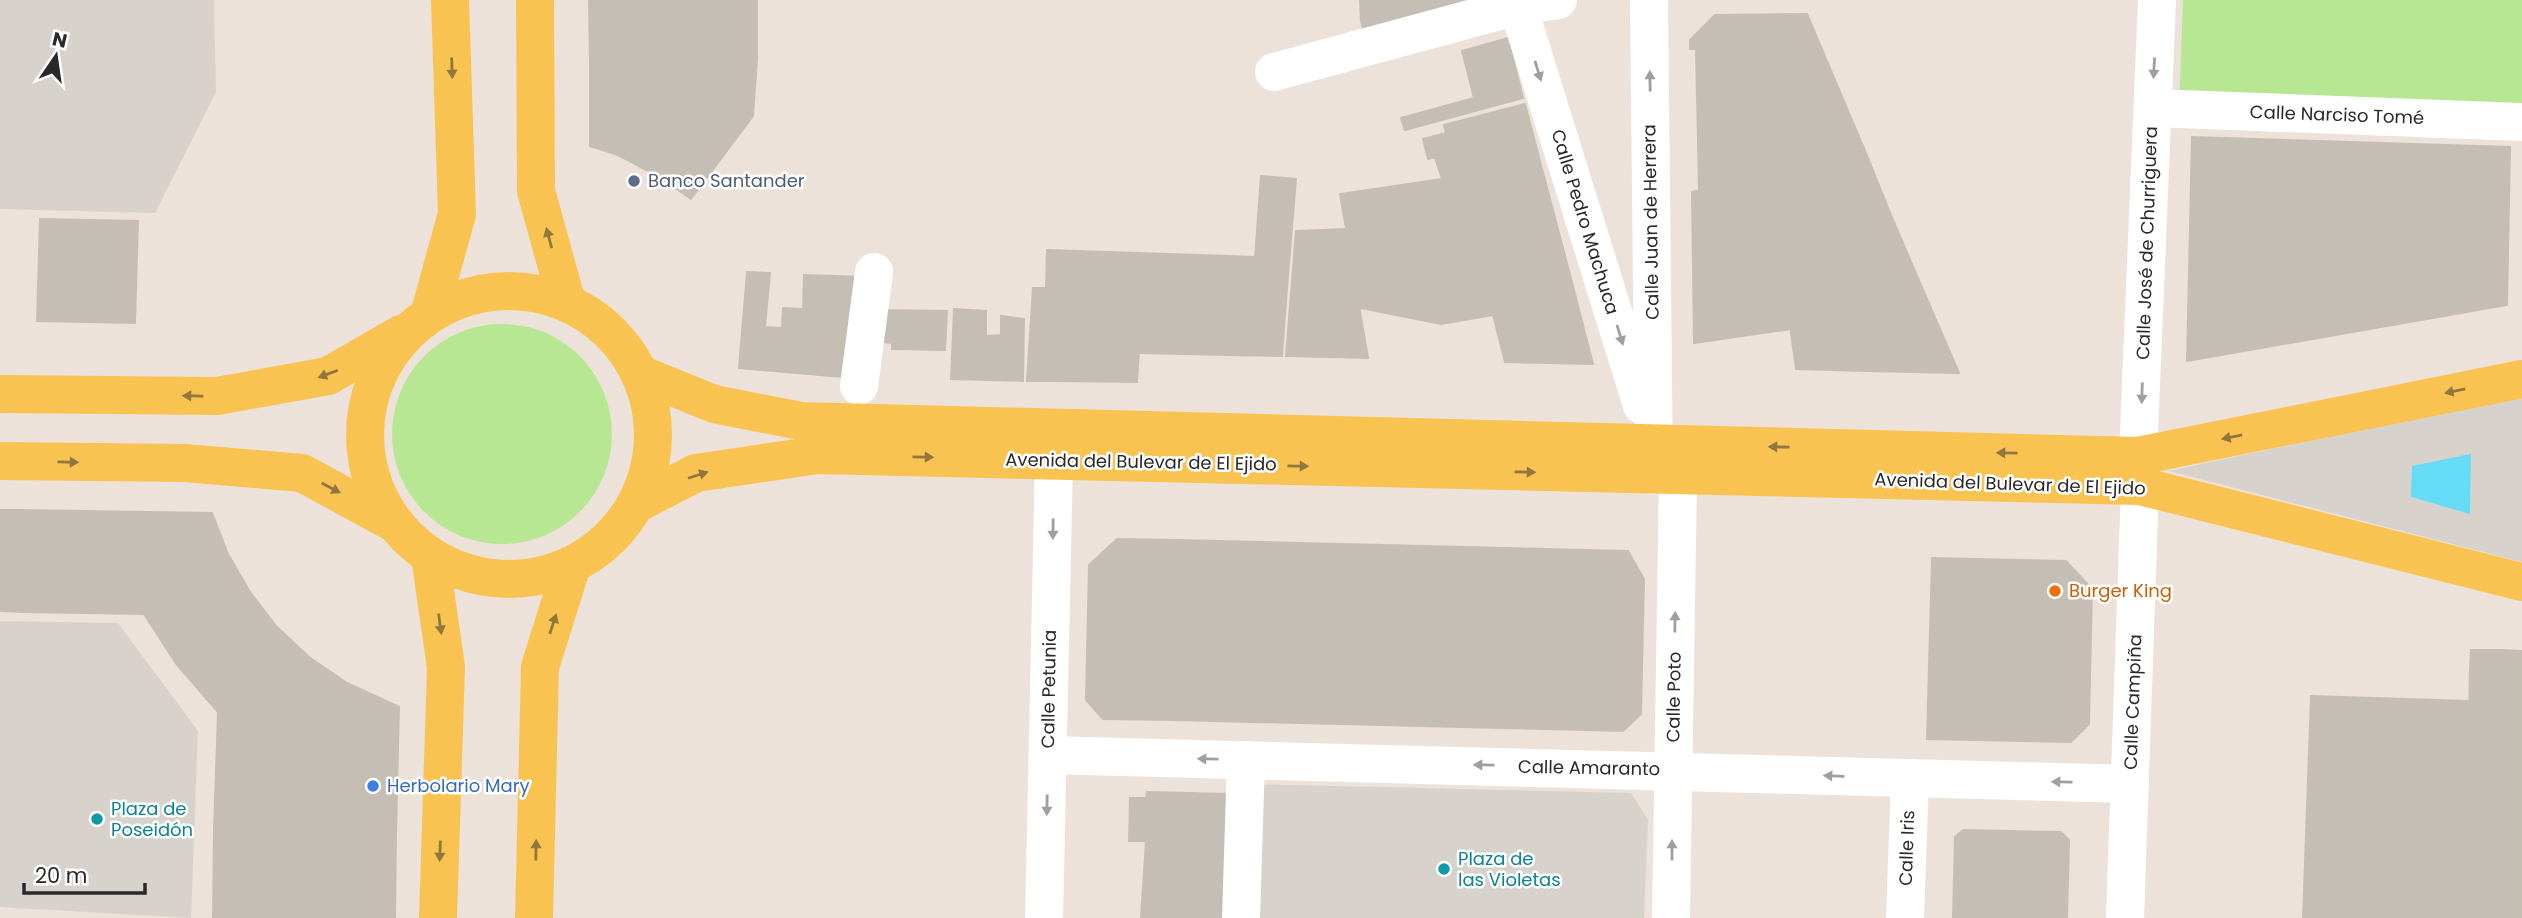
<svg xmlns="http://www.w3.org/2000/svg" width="2522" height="918" viewBox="0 0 2522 918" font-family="Poppins,sans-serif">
<rect width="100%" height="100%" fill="#ece2d9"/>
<g fill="#b7e792">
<path d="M2183,0H2522V108L2179,109Z"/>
<circle cx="502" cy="434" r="110"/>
</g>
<g fill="#d8d2cc">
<path d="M0,0H214L216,92L155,213L0,209Z"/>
<path d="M2522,394V562L2169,471L2470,406Z"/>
<path d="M0,621L118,623L198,731L191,918L0,907Z"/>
<path d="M1245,784L1631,793L1648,820L1644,918H1241Z"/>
</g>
<path fill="#65dcf6" d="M2471,454L2470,514L2411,497L2412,466Z"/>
<g fill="#c4beb5" stroke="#c7beb3" stroke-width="2">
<path d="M589,0H757V59L590,61Z"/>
<path d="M1360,0H1496L1366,39L1361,21Z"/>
<path d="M1807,14L1863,146L1699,190L1696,49H1690V40L1715,15Z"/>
<path d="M1508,38L1523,98L1405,130L1401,118L1474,98L1462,51Z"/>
<path d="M757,59L753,116L691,199L658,176L618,155L590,146V61Z"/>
<path d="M1525,104L1564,252L1482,273L1444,125Z"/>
<path d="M1446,133L1451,153L1428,159L1423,139Z"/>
<path d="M2192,137L2510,147L2507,305L2187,361Z"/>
<path d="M1863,146L1893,220L1693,264L1692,192Z"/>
<path d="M1451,153L1493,315L1441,324L1360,308L1340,194L1442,179L1435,158Z"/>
<path d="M1261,176L1296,179L1287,288L1253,285Z"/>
<path d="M40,219L138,221L135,323L37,321Z"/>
<path d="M1893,220L1959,373L1865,371L1842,231Z"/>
<path d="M1346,229L1368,358L1286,356L1296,231Z"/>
<path d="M1842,231L1865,371L1796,369L1779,245Z"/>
<path d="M1779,245L1791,329L1694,343L1693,264Z"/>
<path d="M1047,250L1228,256L1225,355L1139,353L1140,336L1110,335V313L1057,312L1058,288H1046Z"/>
<path d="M1564,252L1575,294L1493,315L1482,273Z"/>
<path d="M1228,256L1254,257L1253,285L1287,288L1282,356L1225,355Z"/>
<path d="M747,272L770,273L765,327L782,328L783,308L802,309V329L816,331L815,354L831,355L830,376L739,368Z"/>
<path d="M804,275L864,277L860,312L803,311Z"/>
<path d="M1033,288H1058L1056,381H1027Z"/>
<path d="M1575,294L1593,364L1505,362L1493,315Z"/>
<path d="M954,309L986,311V336L1001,335V316L1024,319L1023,381L951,379Z"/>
<path d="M878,310L947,311L945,350L892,349V343L874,341Z"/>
<path d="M803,311L860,312L852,377L830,376L831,355L815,354L816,331L802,329Z"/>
<path d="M1057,312L1110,313V335L1140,336L1137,382L1056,381Z"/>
<path d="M0,510H22L21,612L0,611Z"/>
<path d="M22,510L212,513L228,554L250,592L276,626L309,657L347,683L399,707L396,832L214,829L218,712L177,665L144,614L21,612Z"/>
<path d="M1117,539L1177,540L1173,720L1103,719L1086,700L1089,565Z"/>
<path d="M1177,540L1465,547L1461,727L1173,720Z"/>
<path d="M1465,547L1628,551L1644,579L1641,714L1623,731L1461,727Z"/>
<path d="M1932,558L2066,561L2092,589L2089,724L2071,742L1927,739Z"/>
<path d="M2471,650H2503V671L2470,670Z"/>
<path d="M2503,650L2522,651V918H2464L2470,670L2503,671Z"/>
<path d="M2311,696L2469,701L2464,918H2303Z"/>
<path d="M1147,792L1230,794L1227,918H1141L1146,841H1129L1130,798H1146Z"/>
<path d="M214,829L396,832L395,918H213Z"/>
<path d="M1963,830L2061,832L2069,840L2067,918H1953L1955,837Z"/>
</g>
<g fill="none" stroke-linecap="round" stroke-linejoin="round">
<g stroke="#fff" stroke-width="38">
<path d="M1516,0L1642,405"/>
<path d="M1649,0L1654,475"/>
<path d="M1274,72L1518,6L1558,0"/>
<path d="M2153,108L2522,122"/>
<path d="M859,386L874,272"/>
<path d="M1048,755L2130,784"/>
<path d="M1044,918L1054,460"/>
<path d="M1241,918L1246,760"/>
<path d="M1671,918L1678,475"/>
<path d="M1905,918L1910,778"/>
<path d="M2125,918L2140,486L2138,456L2157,0"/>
</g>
<g stroke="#f9c352" stroke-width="38">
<path d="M535,0L536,191L567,303"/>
<circle cx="509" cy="435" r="144"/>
<path d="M429,315L457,214L450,0"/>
<path d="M640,374L714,404L801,421L2138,456L2522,379"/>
<path d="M0,394L217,396L328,376L401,334"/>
<path d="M0,461L185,463L302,473L392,522"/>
<path d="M636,504L696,473L817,455L2140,486L2522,582"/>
<path d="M430,556L446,667L438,918"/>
<path d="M534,918L540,667L572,565"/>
</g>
</g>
<defs><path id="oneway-solid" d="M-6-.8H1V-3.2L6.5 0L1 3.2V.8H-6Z" transform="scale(1.75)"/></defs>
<g fill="#91763e">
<use href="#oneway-solid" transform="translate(452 68) rotate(88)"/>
<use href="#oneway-solid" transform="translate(549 238) rotate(-105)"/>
<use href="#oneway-solid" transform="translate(328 374) rotate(159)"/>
<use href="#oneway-solid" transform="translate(2455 391) rotate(168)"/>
<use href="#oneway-solid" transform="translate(193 396) rotate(-179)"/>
<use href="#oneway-solid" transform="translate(2232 437) rotate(168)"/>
<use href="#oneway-solid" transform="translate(1779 447) rotate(-179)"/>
<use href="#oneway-solid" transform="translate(2007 453) rotate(-179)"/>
<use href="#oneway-solid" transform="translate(923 457) rotate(1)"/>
<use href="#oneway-solid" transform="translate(68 462) rotate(1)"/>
<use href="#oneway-solid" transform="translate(1298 466) rotate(1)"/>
<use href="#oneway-solid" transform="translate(1525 472) rotate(1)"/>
<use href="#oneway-solid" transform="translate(698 475) rotate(-18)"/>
<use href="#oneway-solid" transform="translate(331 488) rotate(28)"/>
<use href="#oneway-solid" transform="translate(440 624) rotate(82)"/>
<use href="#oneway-solid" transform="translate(553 624) rotate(-72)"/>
<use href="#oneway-solid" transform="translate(536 850) rotate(-89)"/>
<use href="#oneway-solid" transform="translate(440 851) rotate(92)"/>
</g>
<g fill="#9f9f9f">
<use href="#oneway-solid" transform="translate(2154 68) rotate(93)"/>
<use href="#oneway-solid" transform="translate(1538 71) rotate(73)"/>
<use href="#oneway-solid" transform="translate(1650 81) rotate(-91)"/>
<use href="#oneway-solid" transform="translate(1620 335) rotate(73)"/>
<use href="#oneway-solid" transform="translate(2142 393) rotate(92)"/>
<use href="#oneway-solid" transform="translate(1053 529) rotate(91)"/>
<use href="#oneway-solid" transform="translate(1675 622) rotate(-89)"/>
<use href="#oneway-solid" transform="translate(1208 759) rotate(-179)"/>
<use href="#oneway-solid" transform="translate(1484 765) rotate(-179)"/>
<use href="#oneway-solid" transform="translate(1834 776) rotate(-178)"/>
<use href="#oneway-solid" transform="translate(2062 782) rotate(-179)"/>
<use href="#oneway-solid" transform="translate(1047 805) rotate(91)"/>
<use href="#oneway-solid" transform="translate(1672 850) rotate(-90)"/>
</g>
<circle fill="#5c6f8a" stroke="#fff" stroke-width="2.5" cx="634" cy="181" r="7"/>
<circle fill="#e8710a" stroke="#fff" stroke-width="2.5" cx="2055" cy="591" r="7"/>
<circle fill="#3f7fe0" stroke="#fff" stroke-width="2.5" cx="373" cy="786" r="7"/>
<g fill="#0f9aa8" stroke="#fff" stroke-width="2.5">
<circle cx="97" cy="819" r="7"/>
<circle cx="1444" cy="869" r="7"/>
</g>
<g text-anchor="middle" stroke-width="5" stroke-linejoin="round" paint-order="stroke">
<g font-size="18" fill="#292929" stroke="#fff">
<text transform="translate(2337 115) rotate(2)" y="6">Calle Narciso Tomé</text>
<text transform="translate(1585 222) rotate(73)" y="6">Calle Pedro Machuca</text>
<text transform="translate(1651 222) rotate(-91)" y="6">Calle Juan de Herrera</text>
<text transform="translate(2147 243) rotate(-88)" y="6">Calle José de Churriguera</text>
<text transform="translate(1141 462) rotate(1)" y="6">Avenida del Bulevar de El Ejido</text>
<text transform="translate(2010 484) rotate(2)" y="6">Avenida del Bulevar de El Ejido</text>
<text transform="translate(1049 689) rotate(-89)" y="6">Calle Petunia</text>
<text transform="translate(1674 697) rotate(-89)" y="6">Calle Poto</text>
<text transform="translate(2133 702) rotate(-88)" y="6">Calle Campiña</text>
<text transform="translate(1589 768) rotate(1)" y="6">Calle Amaranto</text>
<text transform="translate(1907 848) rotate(-88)" y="6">Calle Iris</text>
</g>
<g font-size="18" fill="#4e5e75" stroke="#fff" text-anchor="start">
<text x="648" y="187">Banco Santander</text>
</g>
<g font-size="18" fill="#c56008" stroke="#fff" text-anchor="start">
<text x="2069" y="597">Burger King</text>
</g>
<g font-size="18" fill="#366cbe" stroke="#fff" text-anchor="start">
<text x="387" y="792">Herbolario Mary</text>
</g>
<g font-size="18" fill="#0d838f" stroke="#fff" text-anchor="start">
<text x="111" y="815">Plaza de<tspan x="111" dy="21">Poseidón</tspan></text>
<text x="1458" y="865">Plaza de<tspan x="1458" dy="21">las Violetas</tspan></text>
</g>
</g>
<g transform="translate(56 56) rotate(13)" stroke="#ffffff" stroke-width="5" paint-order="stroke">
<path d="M0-5L12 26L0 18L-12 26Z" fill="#292929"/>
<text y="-10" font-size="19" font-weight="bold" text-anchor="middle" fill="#292929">N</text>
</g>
<path d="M24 883v10h121v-10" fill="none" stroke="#292929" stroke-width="3.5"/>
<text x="35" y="883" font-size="21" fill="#292929" stroke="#ffffff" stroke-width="5" paint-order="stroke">20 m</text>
</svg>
